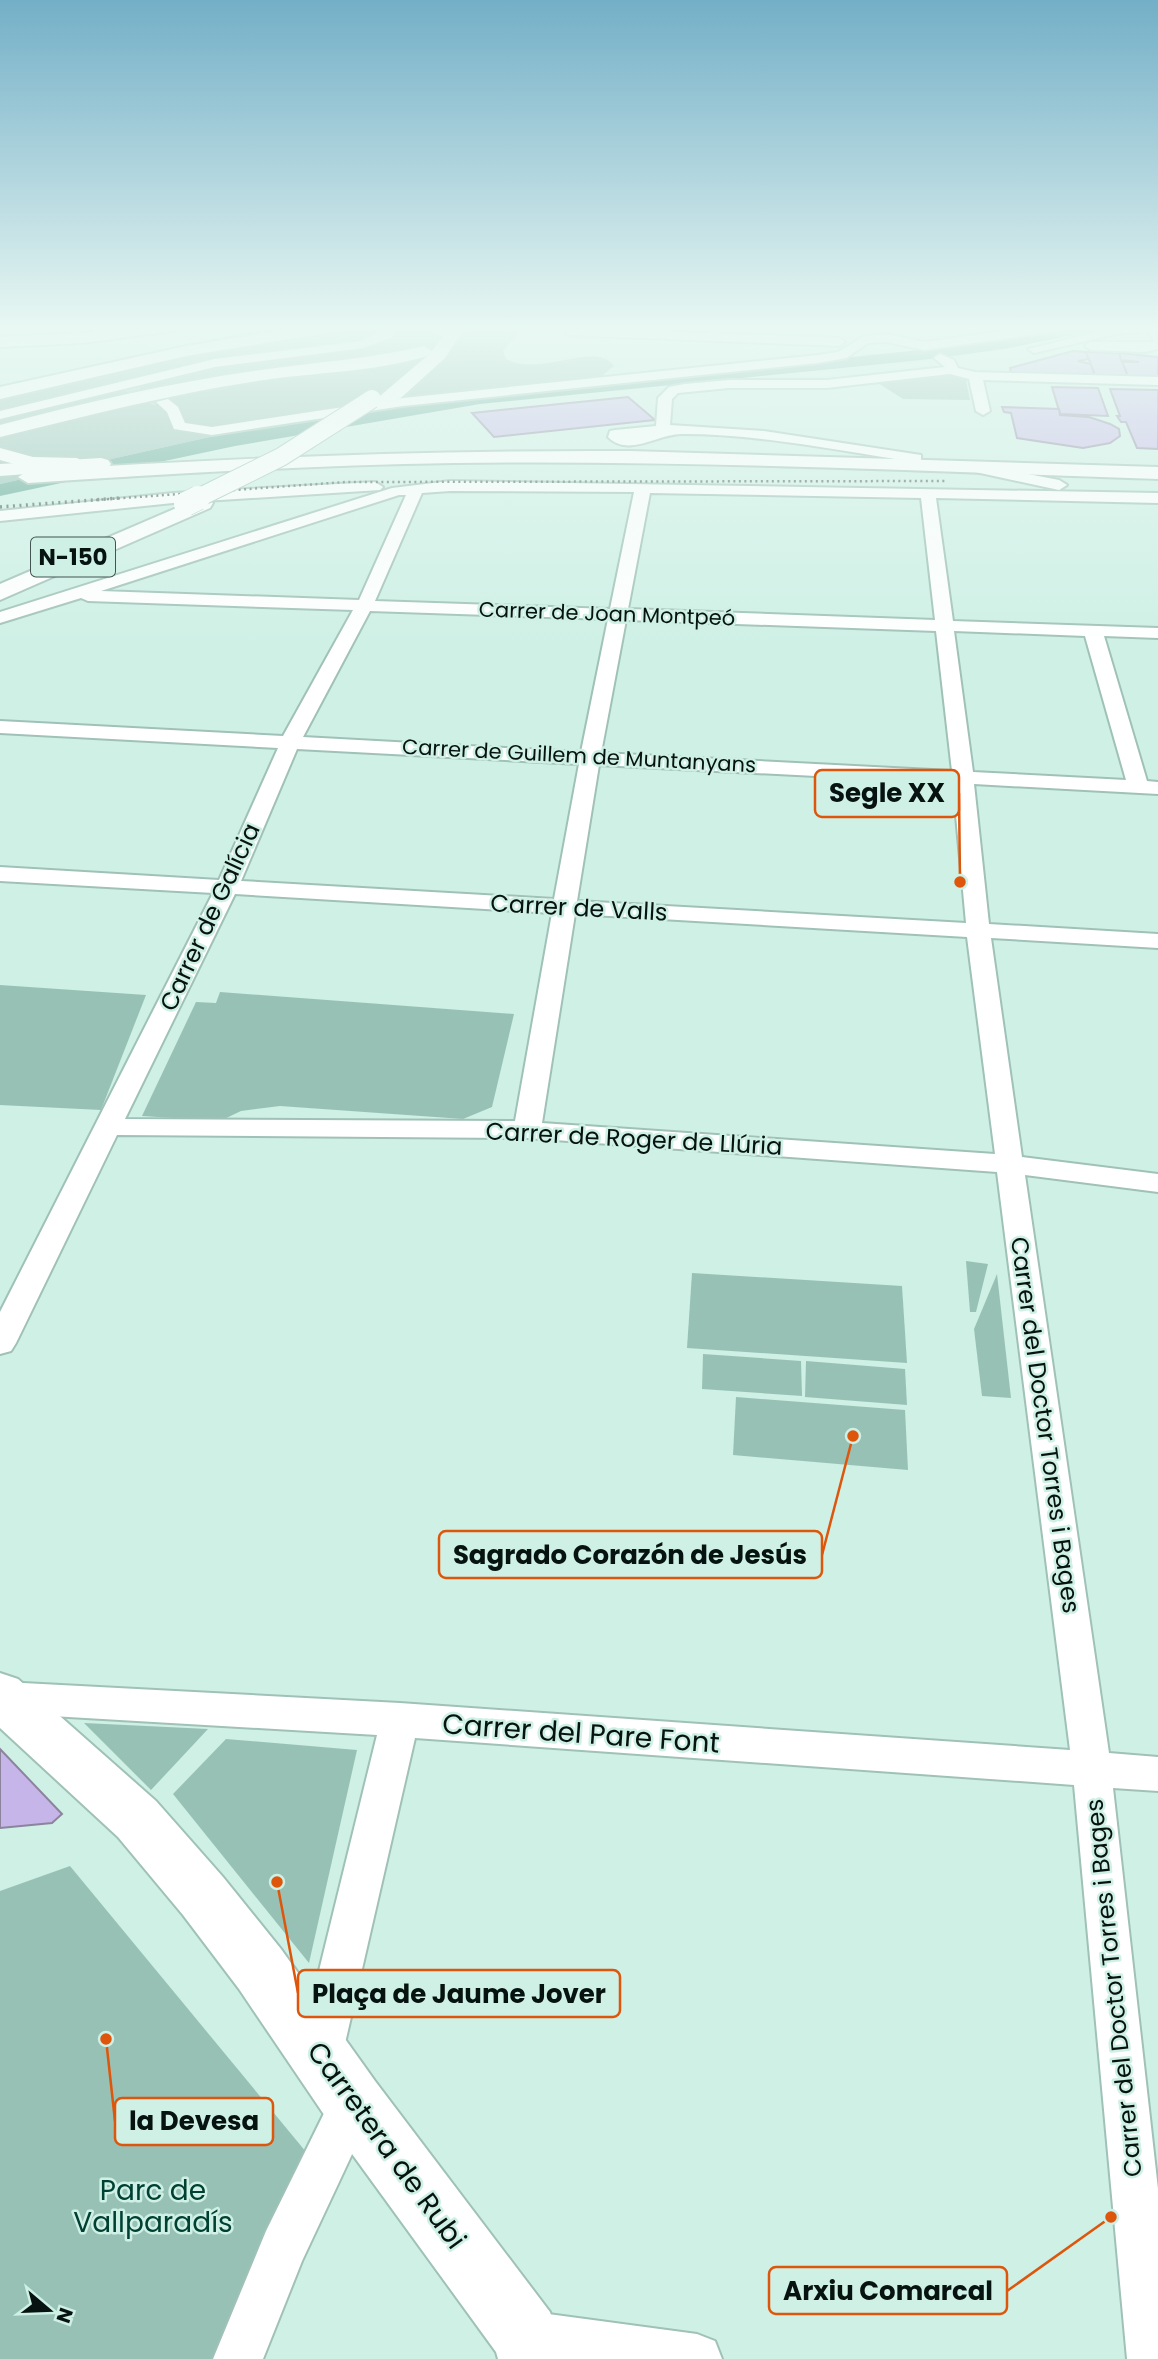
<svg xmlns="http://www.w3.org/2000/svg" width="1158" height="2359" viewBox="0 0 1158 2359" font-family="Poppins,sans-serif">
<rect width="100%" height="100%" fill="#cef0e5"/>
<g fill="#98c1b5">
<path d="M285,326H535L520,331L503,351L506,359C539,378 596,340 614,366L598,379L214,436L0,484V399L217,338Z"/>
<path d="M946,375L966,380L970,400L903,399L878,383Z"/>
<path d="M0,985L146,995L101,1110L0,1105Z"/>
<path d="M220,992L514,1014L492,1107L463,1119L280,1106L241,1111L220,1121L142,1116L196,1002L216,1003Z"/>
<path d="M966,1261L988,1264L976,1312H970Z"/>
<path d="M692,1273L902,1286L907,1363L687,1348Z"/>
<path d="M997,1274L1011,1398L982,1396L974,1329Z"/>
<path d="M703,1354L801,1361L802,1396L702,1389Z"/>
<path d="M806,1361L905,1369L907,1405L805,1397Z"/>
<path d="M736,1397L905,1410L908,1470L733,1455Z"/>
<path d="M84,1723L208,1729L151,1790Z"/>
<path d="M226,1739L357,1750L309,1963L173,1794Z"/>
<path d="M70,1866L335,2187L259,2359H0V1891Z"/>
</g>
<path fill="#64a896" d="M1074,326H1119L1004,349L922,360L480,404L235,446L0,496V484L214,436L318,417L457,398L939,348Z"/>
<g fill="#c6b5e9" stroke="#8c849d" stroke-width="2">
<path d="M1073,351L1086,352L1089,359L1078,361L1091,364L1095,375L1011,373L1010,368Z"/>
<path d="M1086,352L1119,353L1128,376L1095,375Z"/>
<path d="M1119,353L1158,357V376H1128L1122,362H1139L1121,360Z"/>
<path d="M1052,387L1098,388L1108,416L1060,414Z"/>
<path d="M1110,389L1158,390V449L1137,448L1126,422H1121L1117,416H1120Z"/>
<path d="M628,397L655,420L494,437L472,413Z"/>
<path d="M1002,407L1059,409L1060,415L1089,417L1110,424L1119,429L1120,436L1110,443L1083,448L1017,438L1011,413L1004,412Z"/>
<path d="M0,1749L62,1814L52,1823L0,1828Z"/>
</g>
<g fill="none" stroke-linecap="round" stroke-linejoin="round">
<path stroke="#b0cfc5" stroke-width="14" stroke-dasharray="14 7" stroke-linecap="butt" d="M127,384L163,402"/>
<g stroke="#a0c1b7" stroke-width="4">
<g id="street">
<path d="M391,326L397,330L391,338L363,348L215,367L0,419V411L215,359L361,341Z"/>
<path d="M1040,326H1068L1062,330L924,350L887,342L868,343L846,358L818,363L403,406L212,435L174,429L167,412L156,402L168,399L178,407L185,423L212,427L403,398L818,355L838,352L865,336L887,334L924,342Z"/>
<path d="M1123,326H1155L1158,349L1145,352L1091,350L1085,346L1091,342H1155L1147,331L1116,334L1034,353L1028,349Z"/>
<path d="M572,328L839,338L845,342L839,346L568,335L566,332Z"/>
<path d="M940,354L954,360L958,368L975,372L1158,377V385L983,380L990,411L983,415L976,411L969,379L950,374L827,388H729L678,393L672,399L670,425L764,431L921,455V461L916,462C839,451 761,434 683,434C659,433 629,458 608,437L610,431L615,430L656,426L658,398L669,387L685,384L729,380H827L945,367L934,358Z"/>
<path d="M976,464L1059,480L1067,485L1059,490L971,471L969,468Z"/>
<path d="M450,481L1158,493V503L936,498L953,621L1158,628V638L1104,636L1147,781L1158,782V794L974,784L989,924L1158,934V948L991,938L1022,1157L1158,1174V1192L1025,1175L1109,1753L1158,1757V1791L1113,1788L1158,2189V2359H1127L1074,1785L415,1738L343,2052L337,2068L321,2074L305,2068L299,2052L377,1735L0,1713V1683L4,1682L400,1703L1070,1750L997,1172L527,1138L117,1135L16,1343L11,1351L0,1354V1312L213,893L0,881V867L219,880L278,748L0,733V721L283,736L353,610L88,601L81,598L0,623V612L392,488ZM450,491L634,492L610,609L375,601L422,493ZM650,493L921,498L935,620L628,609ZM399,495H406L359,600L101,591ZM370,611L608,619L581,752L303,737ZM626,620L936,631L952,771L601,753ZM954,631L1085,636L1126,780L973,772ZM297,749L579,764L554,899L241,881ZM599,765L953,783L966,923L577,901ZM235,894L552,913L515,1121L125,1119ZM575,914L967,937L995,1154L542,1123Z"/>
<path d="M375,482L383,487L380,490L173,503L0,521V511L173,493Z"/>
<path d="M353,2080L369,2087L376,2103L302,2261L263,2359H213L266,2231L337,2087Z"/>
<path d="M526,2311L697,2334L715,2341L722,2359H522L509,2353L501,2336L509,2319Z"/>
</g>
</g>
<g stroke="#a0c1b7" stroke-width="4">
<g id="secondary">
<path d="M630,451L1158,467V479C923,471 689,460 454,463C312,465 170,474 28,483L18,477L28,471C229,458 429,450 630,451Z"/>
<path d="M0,1673L18,1679L156,1801L223,1877L281,1949L375,2081L550,2312L566,2359H498L496,2352L331,2125L239,1989L183,1915L118,1837L0,1728Z"/>
</g>
</g>
<g stroke="#a0c1b7" stroke-width="4">
<g id="primary">
<path d="M451,326H467L444,359L394,404L387,406L378,400L380,396L427,356C371,373 314,372 257,381C170,394 85,416 0,437V425C86,402 173,382 261,370C316,362 370,359 424,346L432,351Z"/>
<path d="M0,448L33,457L77,458L87,464C75,480 17,465 0,460Z"/>
<path d="M202,497L213,503L210,508L0,600V584Z"/>
</g>
</g>
<g stroke="#a0c1b7" stroke-width="4">
<g id="highway">
<path d="M139,326H181L173,331L83,343L0,347V337L83,333Z"/>
<path d="M310,326H346L338,331L186,356L0,399V387L186,346Z"/>
<path d="M423,326H443L448,331L440,336Z"/>
<path d="M101,458L108,460L111,464L108,468L0,476V464Z"/>
</g>
</g>
<use href="#street" fill="#fff" fill-rule="evenodd"/>
<use href="#secondary" fill="#fff" fill-rule="evenodd"/>
<use href="#primary" fill="#fff" fill-rule="evenodd"/>
<use href="#highway" fill="#fff" fill-rule="evenodd"/>
<path stroke="#4f635d" stroke-width="2.5" stroke-dasharray="2 3.5" stroke-linecap="butt" d="M96,500L345,482L946,481"/>
<path stroke="#4f635d" stroke-width="3.5" stroke-dasharray="2 4.5" stroke-linecap="butt" d="M0,507L120,498"/>
<g stroke="#a0c1b7" stroke-width="20" stroke-linecap="butt">
<path id="primary-bridge-far1" d="M194,500L281,457L372,399"/>
</g>
<g stroke="#a0c1b7" stroke-width="25" stroke-linecap="butt">
<path id="primary-bridge" d="M186,504L198,498"/>
</g>
<use href="#primary-bridge-far1" stroke="#fff" stroke-width="18"/>
<use href="#primary-bridge" stroke="#fff" stroke-width="24"/>
</g>
<linearGradient id="sky" x2="0" y2="1"><stop stop-color="#73afc7"/><stop offset="0.5" stop-color="#e9f8f3"/><stop offset="1" stop-color="#e9f8f3" stop-opacity="0"/></linearGradient>
<rect width="1158" height="656" fill="url(#sky)"/>
<g text-anchor="middle" stroke-width="5" stroke-linejoin="round" paint-order="stroke">
<g font-size="21" fill="#071310" stroke="#cef0e5">
<text transform="translate(607 614) rotate(2)" y="7">Carrer de Joan Montpeó</text>
<text transform="translate(579 756) rotate(3)" y="7">Carrer de Guillem de Muntanyans</text>
</g>
<rect fill="#cef0e5" stroke="#435550" stroke-width="2" x="31" y="537.5" width="84" height="39" rx="5"/>
<g font-size="23" font-weight="bold" fill="#071310">
<text x="73" y="565">N-150</text>
</g>
<g font-size="24" fill="#071310" stroke="#cef0e5">
<text transform="translate(579 908) rotate(3)" y="8">Carrer de Valls</text>
<text transform="translate(210 917) rotate(-65)" y="8">Carrer de Galícia</text>
<text transform="translate(634 1139) rotate(3)" y="8">Carrer de Roger de Llúria</text>
<text transform="translate(1045 1425) rotate(82)" y="8">Carrer del Doctor Torres i Bages</text>
<text transform="translate(1114 1988) rotate(-96)" y="8">Carrer del Doctor Torres i Bages</text>
</g>
<g font-size="28" fill="#071310" stroke="#cef0e5">
<text transform="translate(581 1733) rotate(4)" y="10">Carrer del Pare Font</text>
<text transform="translate(387 2145) rotate(54)" y="10">Carretera de Rubi</text>
</g>
<g font-size="28" fill="#004033" stroke="#cef0e5">
<text x="153" y="2200">Parc de<tspan x="153" dy="32">Vallparadís</tspan></text>
</g>
</g>
<path fill="none" stroke="#dd560c" stroke-width="2.5" d="M960 882L959 793M853 1436L822 1555M277 1882L298 1993M106 2039L115 2121M1111 2217L1007 2291"/>
<g fill="#dd560c" stroke="#cef0e5" stroke-width="2.5">
<circle cx="960" cy="882" r="7"/>
<circle cx="853" cy="1436" r="7"/>
<circle cx="277" cy="1882" r="7"/>
<circle cx="106" cy="2039" r="7"/>
<circle cx="1111" cy="2217" r="7"/>
</g>
<g fill="#cef0e5" stroke="#dd560c" stroke-width="2.5">
<rect x="815" y="770" width="144" height="47" rx="7"/>
<rect x="439" y="1531" width="383" height="47" rx="7"/>
<rect x="298" y="1970" width="322" height="47" rx="7"/>
<rect x="115" y="2098" width="158" height="47" rx="7"/>
<rect x="769" y="2267" width="238" height="47" rx="7"/>
</g>
<g font-size="26" text-anchor="middle" font-weight="bold" fill="#071310">
<text x="887" y="802">Segle XX</text>
<text x="630" y="1564">Sagrado Corazón de Jesús</text>
<text x="459" y="2003">Plaça de Jaume Jover</text>
<text x="194" y="2130">la Devesa</text>
<text x="888" y="2300">Arxiu Comarcal</text>
</g>
<g transform="translate(49 2310) rotate(109)" stroke="#cef0e5" stroke-width="5" paint-order="stroke">
<path d="M0-5L12 26L0 18L-12 26Z" fill="#071310"/>
<text y="-10" font-size="19" font-weight="bold" text-anchor="middle" fill="#071310">N</text>
</g>
</svg>
